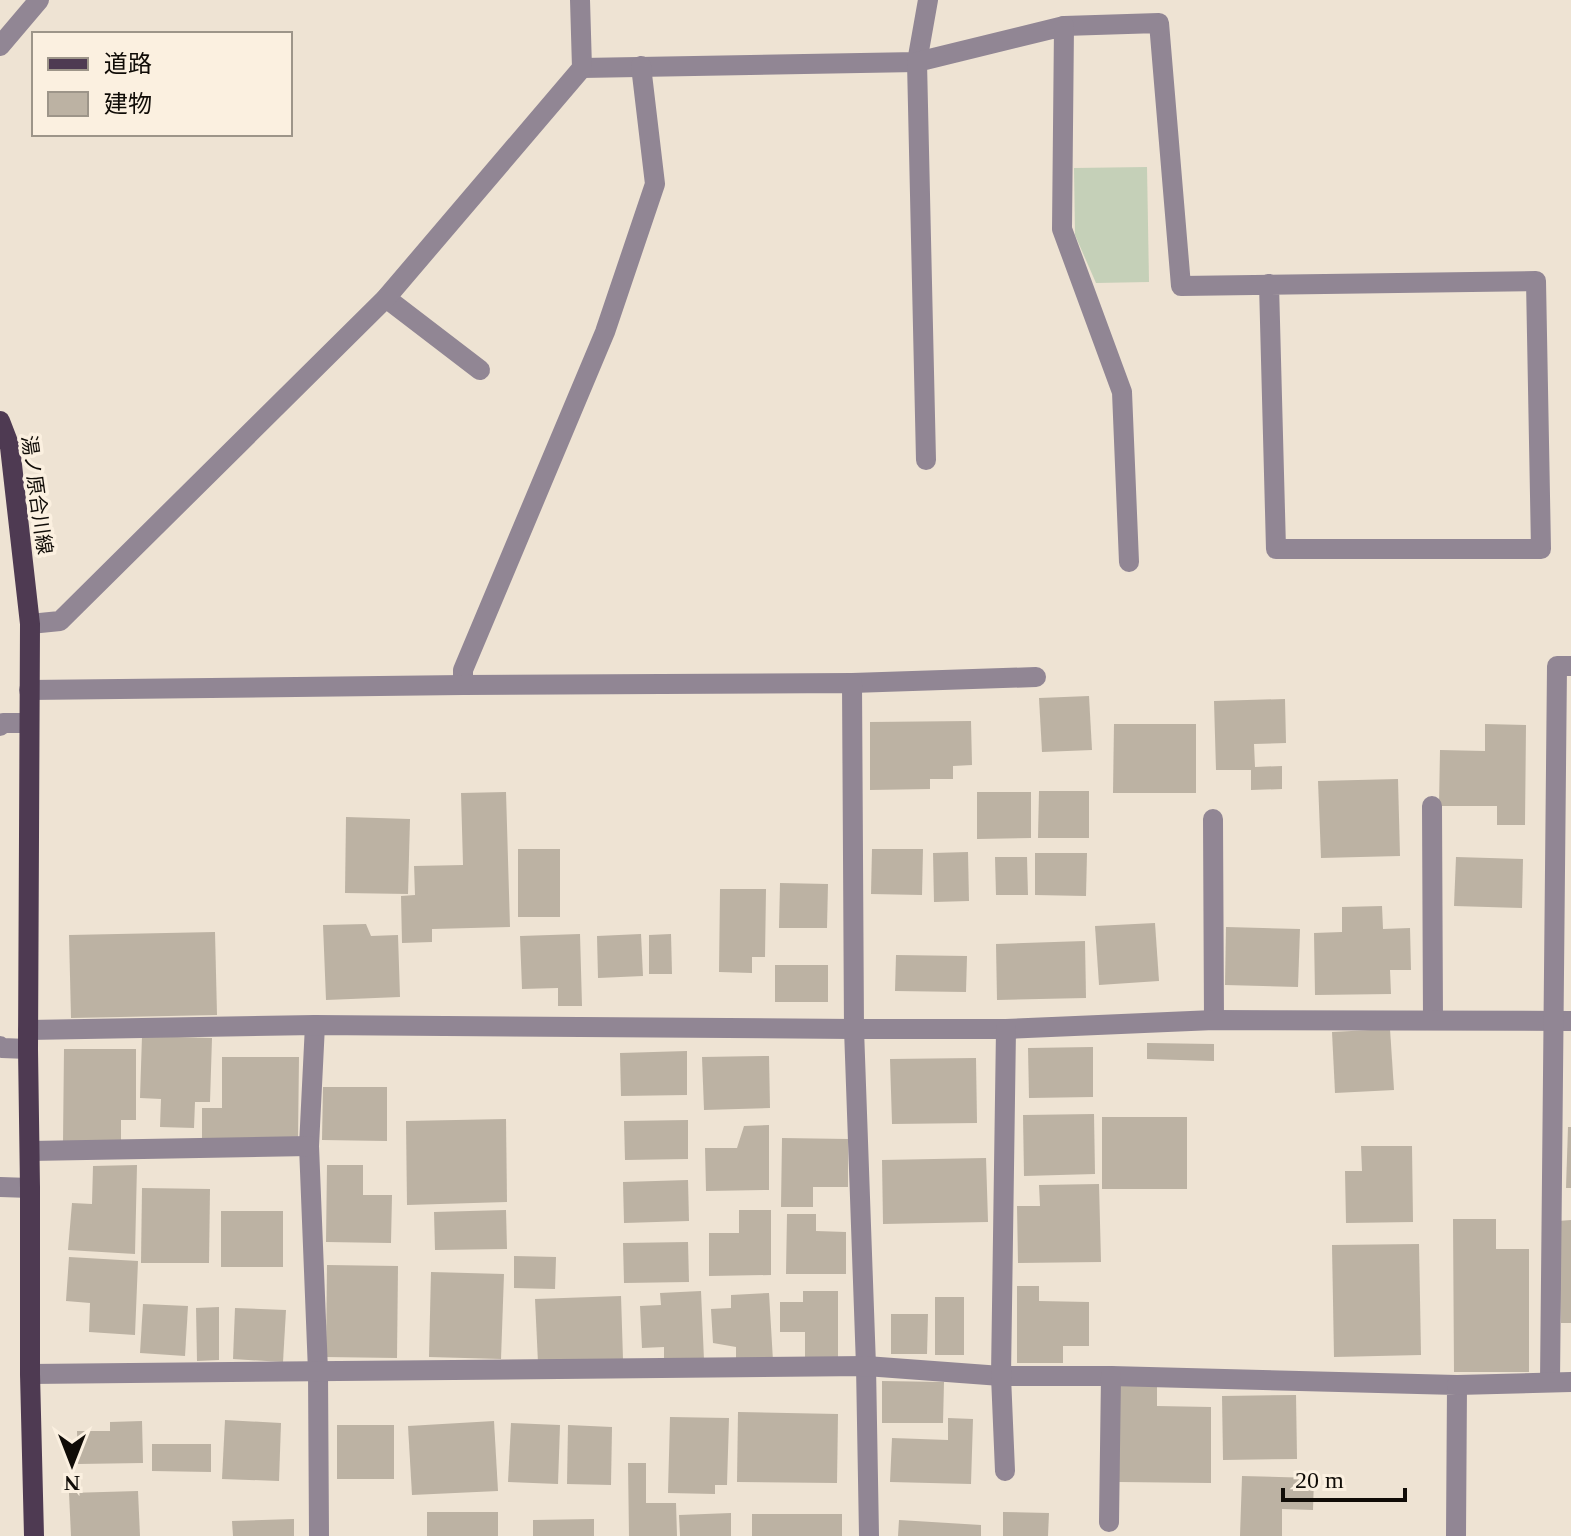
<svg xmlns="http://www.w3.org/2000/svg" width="1571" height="1536" viewBox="0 0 1571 1536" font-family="'Times New Roman','Noto Sans JP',serif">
<rect width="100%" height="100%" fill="#eee3d3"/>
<path fill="#c5d0b8" d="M1147,167L1149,282L1096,283L1075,235L1074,168Z"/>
<g fill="#bcb2a3">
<path d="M1089,696L1092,750L1042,752L1039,698Z"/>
<path d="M1285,699L1286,743L1254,744L1255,767L1282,766V789L1251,790V770H1216L1214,701Z"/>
<path d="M971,721L972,765L953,766V779H930V789L870,790V722Z"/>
<path d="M1114,724H1196V793H1113Z"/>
<path d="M1485,724L1526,725L1525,825H1497V806H1439L1440,750L1485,751Z"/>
<path d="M1398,779L1400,856L1321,858L1318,781Z"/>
<path d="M1039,791H1089V838H1038Z"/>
<path d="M506,792L510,927L432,929V942L402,943L401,896L415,895L414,866L463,865L461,793Z"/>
<path d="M977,792H1031V838L977,839Z"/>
<path d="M346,817L410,819L408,894L345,893Z"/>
<rect x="518" y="849" width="42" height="68"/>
<path d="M872,849H923L922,895L871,894Z"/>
<path d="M968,852L969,901L934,902L933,853Z"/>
<path d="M1035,853H1087L1086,896L1035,895Z"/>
<path d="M995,857H1027L1028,895H996Z"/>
<path d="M1456,857L1523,859L1522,908L1454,906Z"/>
<path d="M780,883L828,884L827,928H779Z"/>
<path d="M720,889H766L765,957H752V973L719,972Z"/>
<path d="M1382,906L1383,929L1410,928L1411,970H1390L1391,994L1315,995L1314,933L1342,932V907Z"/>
<path d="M1155,923L1159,981L1099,985L1095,926Z"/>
<path d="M366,924L371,936L398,935L400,997L326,1000L323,925Z"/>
<path d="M1226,927L1300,929L1298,987L1225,985Z"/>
<path d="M215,932L217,1015L71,1018L69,935Z"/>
<path d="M580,934L582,1006H558V988L522,989L520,936Z"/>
<path d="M641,934L643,976L598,978L597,936Z"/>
<path d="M671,934L672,974H649V935Z"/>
<path d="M1085,941L1086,998L997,1000L996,944Z"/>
<path d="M896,955L967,956L966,992L895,991Z"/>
<rect x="775" y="965" width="53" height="37"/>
<path d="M1390,1029L1394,1090L1335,1093L1332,1032Z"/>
<path d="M142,1036L212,1038L210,1102H195L194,1128L160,1127L161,1099L140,1098Z"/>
<path d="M1147,1043L1214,1044V1061L1147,1059Z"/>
<path d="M1093,1047V1097L1029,1098L1028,1048Z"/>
<path d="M64,1049H136V1120H121V1142H63Z"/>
<path d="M687,1051V1095L621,1096L620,1053Z"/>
<path d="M769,1056L770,1108L704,1110L702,1057Z"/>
<path d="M222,1057H299L298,1140H202V1108H222Z"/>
<path d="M976,1058L977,1123L892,1124L890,1059Z"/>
<path d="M323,1087H387V1141L322,1140Z"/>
<path d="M1094,1114L1095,1174L1024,1176L1023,1115Z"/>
<rect x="1102" y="1117" width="85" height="72"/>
<path d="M506,1119L507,1202L407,1205L406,1121Z"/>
<path d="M688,1120V1159L625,1160L624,1121Z"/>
<path d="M769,1125V1190L706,1191L705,1148H737L744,1126Z"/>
<path d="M1568,1127H1571V1188H1566Z"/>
<path d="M782,1138L848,1139V1187H813V1207H781Z"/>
<path d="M1361,1146H1412L1413,1222L1346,1223L1345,1171H1362Z"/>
<path d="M986,1158L988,1222L883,1224L882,1160Z"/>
<path d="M137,1165L135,1254L68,1250L72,1203L92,1204L93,1166Z"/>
<path d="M327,1165H363V1195H392L391,1243L326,1242Z"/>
<path d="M688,1180L689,1221L624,1223L623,1182Z"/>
<path d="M1099,1184L1101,1262L1018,1263L1017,1206H1040L1039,1185Z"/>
<path d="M142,1188L210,1189L209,1263H141Z"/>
<path d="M506,1210L507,1249L435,1250L434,1212Z"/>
<path d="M739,1210H771V1275L709,1276V1233H739Z"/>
<rect x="221" y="1211" width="62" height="56"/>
<path d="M787,1214H816V1231L846,1232V1274H786Z"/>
<path d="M1453,1219H1496V1249H1529V1372H1454Z"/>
<path d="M1571,1220V1323H1561L1558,1221Z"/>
<path d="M688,1242L689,1282L624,1283L623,1243Z"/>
<path d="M1419,1244L1421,1355L1334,1357L1332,1245Z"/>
<path d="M514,1256L556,1257L555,1289L514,1288Z"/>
<path d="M69,1257L138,1261L135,1335L89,1332L90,1303L66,1301Z"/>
<path d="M327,1265L398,1266L397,1358L326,1357Z"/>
<path d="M431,1272L504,1274L501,1359L429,1357Z"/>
<path d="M1017,1286H1039V1301L1089,1302V1346H1063V1363H1017Z"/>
<path d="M701,1291L704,1360L664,1361V1347L642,1348L640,1306L661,1305L660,1293Z"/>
<path d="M803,1291H838V1357H805V1332H780V1302H803Z"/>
<path d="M769,1293L773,1361L736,1363V1347L713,1343L711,1309L731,1308V1295Z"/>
<path d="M621,1296L623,1360L538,1363L535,1299Z"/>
<rect x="935" y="1297" width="29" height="58"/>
<path d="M143,1304L188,1306L185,1356L140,1353Z"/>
<path d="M219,1307V1360L197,1361L196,1308Z"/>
<path d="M235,1308L286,1310L283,1362L233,1359Z"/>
<path d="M891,1314H928L927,1354H891Z"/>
<path d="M882,1381L944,1382L943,1423H882Z"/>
<path d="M1119,1384H1157V1406L1211,1407V1483L1119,1482Z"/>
<path d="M1296,1395L1297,1459L1223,1460L1222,1396Z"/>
<path d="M738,1412L838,1414L837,1483L737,1482Z"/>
<path d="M670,1417L729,1418L727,1485H715V1494L668,1493Z"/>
<path d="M948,1418L973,1419L971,1484L890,1482L892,1438L948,1440Z"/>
<path d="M225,1420L281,1423L279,1481L222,1479Z"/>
<path d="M142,1421L143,1463L78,1464L77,1431H110V1422Z"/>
<path d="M494,1421L498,1491L412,1495L408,1426Z"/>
<path d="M511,1423L560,1425L558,1484L508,1482Z"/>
<rect x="337" y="1425" width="57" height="54"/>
<path d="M568,1425L612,1427L611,1485L567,1484Z"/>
<path d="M152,1444H211V1472L152,1471Z"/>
<path d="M628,1463H646V1503H676L677,1536H629Z"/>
<path d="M1242,1476L1314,1478L1313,1510L1282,1509V1536H1240Z"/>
<path d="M138,1491L140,1536H71L69,1493Z"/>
<rect x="427" y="1512" width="71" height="24"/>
<path d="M1003,1512L1049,1513L1048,1536H1003Z"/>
<path d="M731,1513V1536H680L679,1515Z"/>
<rect x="752" y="1514" width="90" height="22"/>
<path d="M294,1519V1536H233L232,1521Z"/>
<path d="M594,1519V1536H533V1520Z"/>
<path d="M899,1520L981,1525V1536H898Z"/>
</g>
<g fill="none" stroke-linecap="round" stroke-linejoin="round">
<g stroke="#918694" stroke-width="20">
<path d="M1064,26L1159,23L1181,286L1536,281L1541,549H1276L1269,284"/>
<path d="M0,46L39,0"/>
<path d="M582,68L917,62L928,0"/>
<path d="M386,298L480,370"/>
<path d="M926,460L917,62L1064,26L1062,229L1122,392L1129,562"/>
<path d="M30,624L60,621L386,298L582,68L580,0"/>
<path d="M852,683L1036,677"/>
<path d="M463,685V670L605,332L655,184L641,66"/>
<path d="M29,690L463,685L852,683L854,1029L866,1366L869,1536"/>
<path d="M0,726L3,723H29"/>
<path d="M1432,806L1433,1020"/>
<path d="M1213,819L1214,1020"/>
<path d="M315,1025L309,1146L318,1371L319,1536"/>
<path d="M28,1030L315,1025L854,1029H1006L1214,1020L1571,1021"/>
<path d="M0,1046L2,1048L28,1049"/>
<path d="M30,1151L309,1146"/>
<path d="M0,1187L30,1188"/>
<path d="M30,1374L866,1366L1001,1376H1111L1457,1385L1456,1536"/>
<path d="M1550,1382L1557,666H1571"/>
<path d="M1457,1385L1571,1382"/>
<path d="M1005,1471L1001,1376L1006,1029"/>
<path d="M1109,1522L1111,1376"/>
</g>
<path stroke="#4e3a52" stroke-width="20" d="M0,421L10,447L30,624L28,1049L30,1188V1374L34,1536"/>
</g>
<g text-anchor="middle" stroke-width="7" stroke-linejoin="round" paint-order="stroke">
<g font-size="20" fill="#100c07" stroke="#fbf0e0">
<text transform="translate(37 495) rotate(82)" y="7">湯ノ原合川線</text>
</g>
</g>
<rect x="32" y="32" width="260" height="104" fill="#fbf0e0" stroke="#9d9589" stroke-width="2"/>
<rect x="48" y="58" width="40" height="12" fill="#4e3a52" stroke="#9d9589" stroke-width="2"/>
<text x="104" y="72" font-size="24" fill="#100c07">道路</text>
<rect x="48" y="92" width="40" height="24" fill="#bcb2a3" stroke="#9d9589" stroke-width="2"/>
<text x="104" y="112" font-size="24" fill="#100c07">建物</text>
<g transform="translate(72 1464) rotate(180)" stroke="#fbf0e0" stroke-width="6" paint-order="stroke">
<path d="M0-6L14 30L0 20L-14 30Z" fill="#100c07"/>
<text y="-12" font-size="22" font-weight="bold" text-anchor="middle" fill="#100c07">N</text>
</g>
<path d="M1283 1488v12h122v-12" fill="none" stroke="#100c07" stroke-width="4"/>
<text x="1295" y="1488" font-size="24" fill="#100c07" stroke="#fbf0e0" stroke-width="6" paint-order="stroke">20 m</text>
</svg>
